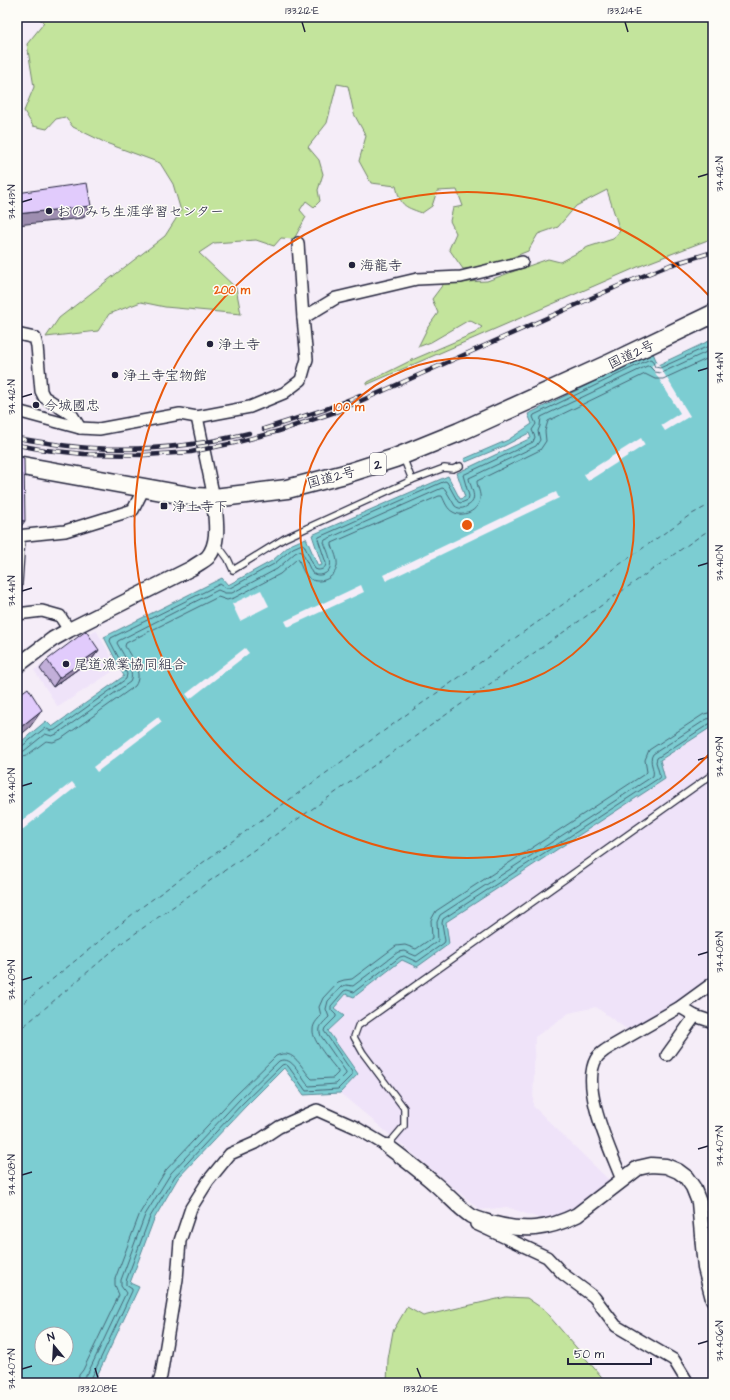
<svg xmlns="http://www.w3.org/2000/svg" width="730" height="1400" viewBox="0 0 730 1400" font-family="'Architects Daughter','Klee One',sans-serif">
<rect width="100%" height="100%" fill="#f5edf8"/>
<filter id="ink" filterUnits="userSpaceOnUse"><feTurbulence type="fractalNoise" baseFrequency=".025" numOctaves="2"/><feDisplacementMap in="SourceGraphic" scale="8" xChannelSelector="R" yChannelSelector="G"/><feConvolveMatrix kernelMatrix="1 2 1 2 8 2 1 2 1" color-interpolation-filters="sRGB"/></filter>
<g filter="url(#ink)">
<g fill="#efe3f9">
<path d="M96,630L118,668L58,707L34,670Z"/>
<path d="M713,726V977L692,994L632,1033L596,1007L569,1013L535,1037L533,1106L610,1181L591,1198L570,1212L544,1220L507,1207L480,1210L340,1093L358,1074L328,1031L344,1016L334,1008L347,994L354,997L402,960L417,967L449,944L446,922L665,779L660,761Z"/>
</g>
<g fill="#c3e49c" stroke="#72836c">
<path d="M38,17H713V238L640,266L366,385L368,382L412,360L475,333L482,327L469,320L431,342L418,347L428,327L438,313L432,299L444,283L487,281L548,259L560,262L588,247L613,239L620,231L607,190L576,206L558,227L538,234L528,251L493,265L463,269L449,249L456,233L450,221L453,208L463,206L457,190L437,191L432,206L422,213C403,206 401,206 396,186L371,183L359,161L366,136L354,114L348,86L337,84L327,123L308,147L319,160L323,174L318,190L320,201L314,207L306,201L300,210L306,217L294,239L281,238L274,246L256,240L214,243L199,253L236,288L241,314L165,307L141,302L109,314L98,331L46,337L59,318L165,236L181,211L173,184L160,163L106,143L73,127L65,117L56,119L47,129L33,126L24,111L34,87L27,44L44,23Z"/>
<path d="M506,1297L527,1298L543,1309L607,1383H387L388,1359L393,1331L407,1307L423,1316Z"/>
</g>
<path fill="#7ccdd2" stroke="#588996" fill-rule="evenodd" d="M713,339V726L660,760L665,779L446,922L449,944L417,967L402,960L354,997L346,994L334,1008L344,1016L328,1031L358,1074L340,1093L304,1095L284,1068L245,1107L178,1178L154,1219L130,1283L139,1287L95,1380L90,1383H17V745L46,721L52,727L124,676L104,637L222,578L228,585L272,561L290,545L306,538L318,566L322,565L312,535L448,476L460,499L465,497L457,473L531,438L529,433L504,446L466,462L464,459L508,440L532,424L528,414L653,353L658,365ZM42,1334H66V1358H42Z"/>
<g fill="#f5edf8">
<path d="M657,362L690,416L665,431L661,425L680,413L651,366Z"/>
<path d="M641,438L645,445L588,481L584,474Z"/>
<path d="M556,492L559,498L386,581L383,575Z"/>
<path d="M361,585L364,592L288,627L285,621Z"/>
<path d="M261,590L269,606L240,621L232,604Z"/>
<path d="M245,648L249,653L190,699L186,694Z"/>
<path d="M158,717L162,722L97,772L93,767Z"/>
<path d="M72,782L76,787L17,834V825Z"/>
</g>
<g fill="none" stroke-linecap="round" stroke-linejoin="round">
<g stroke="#466677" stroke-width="1">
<path d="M17,747H21L45,728L51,731L55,730L126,679L127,674L110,641L111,638L220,584L226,588H230L274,564L293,548L302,544L304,545L315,569L318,570C322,570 326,568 326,563L318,539L319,537L445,481L447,482L458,502L461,503L468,500L469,496L463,475L533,442L535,437L532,430L536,424L533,417L534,415L650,359L652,360L655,367L660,368L713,344"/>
<path d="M17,752L24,751L45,734L52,736L57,734L130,682C136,672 122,653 117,643L118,641L218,590L225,593H232L277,569L295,553L299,551L302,552L312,573C316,575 319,576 324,574C337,568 327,551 324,542L325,540L442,488L445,489L455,506C459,509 463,509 467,506C480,500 470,488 469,478L536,446L540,440L538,431L540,426L541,417L647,366H649L655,372L661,373L713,349"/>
<path d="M17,758L26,756L46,741L53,742L61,739L135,686C144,673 131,658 125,646L126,643L218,597L227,600L234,598L280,574L297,559L299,560C301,566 303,573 308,577C317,586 335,579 337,566C338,559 334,552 332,545V543L439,496H442C445,502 447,509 453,512C463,518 478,511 480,499C481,493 477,487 477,481L540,450L546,441L545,431L548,421L645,374L655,379H663L713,356"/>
<path d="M77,1383L79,1375L83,1370L119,1295L115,1285V1279L140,1213L166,1170L235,1096L276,1056C295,1047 301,1069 312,1079L333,1078L338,1073V1071C331,1062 312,1041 313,1030C313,1024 317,1020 321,1016L319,1007L323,998L338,982L344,980L352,979L396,946L405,945L416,949L432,938L431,920L436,911L646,773L647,772L645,760L649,750L704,714L713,712"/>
<path d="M84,1383V1378L88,1373L126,1293L121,1286V1280L145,1215L171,1173L239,1100L279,1061C294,1055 300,1078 309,1086L336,1084L346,1074V1072L321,1036C317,1027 323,1023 329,1017L326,1009L328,1001L341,987L346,985L353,986L398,952L404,951L416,956L438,941L437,922L440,915L653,776C655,768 648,762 653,754L707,719L713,718"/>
<path d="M89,1383V1379L92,1377L132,1291V1289L126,1285V1281L150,1217L175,1176L242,1104L282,1065L285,1064L288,1066L306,1091L338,1089L352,1075V1072L324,1031L325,1028L336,1017V1015L331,1010V1006L344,991L347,990L354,992L400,957L404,956L417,962L444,943L445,941L442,923L443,919L659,778L660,776L656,762L657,758L709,724L713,723"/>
</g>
<g stroke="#425e70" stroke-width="1" stroke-dasharray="5 4" stroke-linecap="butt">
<path d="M17,1008L139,909L414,709L690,515L713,503"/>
<path d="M17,1032L123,942L703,534L713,528"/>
</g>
<g stroke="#22223b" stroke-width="8">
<g id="service">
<path d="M403,457L412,480"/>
<path d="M217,544L228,559L233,570L285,538L412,480L444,468L453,469L460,466"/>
<path d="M17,613L22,537"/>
<path d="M387,1146L404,1126V1108L363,1053L354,1037L358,1026L713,774"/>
</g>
</g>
<g stroke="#22223b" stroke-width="14">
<g id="minor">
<path d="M298,243L303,318L336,298L417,279L461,277L522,262"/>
<path d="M17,334L35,338L37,346L41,391L44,397L72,415L80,428"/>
<path d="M17,411L80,428L99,429L180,414L197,417L250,407L284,393L301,380L307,359L303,318"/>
<path d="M197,417L214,498"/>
<path d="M17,536L65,531L133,510L144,488"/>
<path d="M17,614L42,611L60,616L69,630"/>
<path d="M680,1007L695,1016L713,1022"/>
<path d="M667,1055L695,1016"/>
<path d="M622,1180C611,1151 580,1088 596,1059C599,1054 603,1052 607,1049L680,1007L713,983"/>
<path d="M476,1224L547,1257L563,1274L594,1297L616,1326L674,1360L688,1383"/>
<path d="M158,1383L161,1376L177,1279L180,1241L191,1208L208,1181L230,1154L255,1143L279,1127L317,1110L355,1127L387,1146"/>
</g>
</g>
<g stroke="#22223b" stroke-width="17">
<g id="tertiary">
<path d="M17,666L53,639L69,630L192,568C197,564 204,561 208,557C221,541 215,517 214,498"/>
<path d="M387,1146C403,1158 419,1170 435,1184C447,1194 458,1207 471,1216C477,1219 485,1221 491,1223C523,1232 547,1230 577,1215L638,1168L651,1165L666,1166L678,1171L686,1177L693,1187L699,1202L705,1268L713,1299"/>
</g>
</g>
<g stroke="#22223b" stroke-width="21">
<path id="trunk" d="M17,465L195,497L214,498L287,489L345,474L395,458L459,432L611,363L713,314"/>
</g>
<use href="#service" stroke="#fdfcf7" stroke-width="5.5"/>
<use href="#minor" stroke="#fdfcf7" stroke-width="11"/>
<use href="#tertiary" stroke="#fdfcf7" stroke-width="14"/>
<use href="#trunk" stroke="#fdfcf7" stroke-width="18"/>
<g stroke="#22223b" stroke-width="4.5">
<g id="rail">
<path d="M264,429L326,409L360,395"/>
<path d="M17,438C42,442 67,447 92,448C145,451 198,446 249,433"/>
<path d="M17,445L45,450L84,454L145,455L191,452L234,443L279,431L338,411L623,284L670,265L713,252"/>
</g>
</g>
<use href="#rail" stroke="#fdfcf7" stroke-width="3" stroke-dasharray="9" stroke-linecap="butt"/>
</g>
<path fill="#c2afd9" stroke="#22223b" d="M99,650L92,659L53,687L40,669L47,660Z"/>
<g fill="#9e8eb0" stroke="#22223b">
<path d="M91,206L83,218L17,225V214Z"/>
<path d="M17,520L25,521L17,532Z"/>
<path d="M99,650L92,659L53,687L59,678Z"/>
<path d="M42,710L30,727L17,738V730Z"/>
</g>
<g fill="#e1cbfc" stroke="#22223b">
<path d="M87,183L91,206L17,214V193Z"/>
<path d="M17,456L24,458L25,521L17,520Z"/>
<path d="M86,631L99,650L59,678L47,660Z"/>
<path d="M28,688L42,710L17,730V696Z"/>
</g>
</g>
<path fill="none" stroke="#22223b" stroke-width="1.5" d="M302,22L305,32M625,22L628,32M698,177L708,174M22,202L32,199M698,371L708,368M22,397L32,394M698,566L708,563M22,591L32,588M698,760L708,757M22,786L32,783M698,955L708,952M22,980L32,977M698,1149L708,1146M22,1175L32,1172M698,1344L708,1341M95,1368L98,1378M417,1368L421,1378M22,1369L32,1366"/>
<g fill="none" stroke="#e8590c" stroke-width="2">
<circle cx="467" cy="525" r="167"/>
<path d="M713 750A333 333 0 1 1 713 300"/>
</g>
<g fill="#22223b" stroke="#fdfcf7" stroke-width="1.5">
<circle cx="49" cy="211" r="4"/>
<circle cx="352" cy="265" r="4"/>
<circle cx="210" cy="344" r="4"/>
<circle cx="115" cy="375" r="4"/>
<circle cx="36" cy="405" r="4"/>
<rect x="160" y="502" width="8" height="8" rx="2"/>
<circle cx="66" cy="664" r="4"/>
</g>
<g text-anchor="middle" stroke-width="3" stroke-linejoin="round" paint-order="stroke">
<rect fill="#fdfcf7" stroke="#646373" stroke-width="1" x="370" y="453" width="16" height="22" rx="3"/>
<g font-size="13" font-weight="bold" fill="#22223b">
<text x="378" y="469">2</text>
</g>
<g font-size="14" fill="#22223b" stroke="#fdfcf7" text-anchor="start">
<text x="57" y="216">おのみち生涯学習センター</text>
<text x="360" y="270">海龍寺</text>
<text x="218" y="349">浄土寺</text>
<text x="123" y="380">浄土寺宝物館</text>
<text x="44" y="410">今城國忠</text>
<text x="172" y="511">浄土寺下</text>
<text x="74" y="669">尾道漁業協同組合</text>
</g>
<g font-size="14" fill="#22223b" stroke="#fdfcf7">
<text transform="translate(631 354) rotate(-25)" y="5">国道2号</text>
<text transform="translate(331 477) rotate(-15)" y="5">国道2号</text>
</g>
</g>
<circle cx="467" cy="525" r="6" fill="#e8590c" stroke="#fdfcf7" stroke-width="2"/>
<g font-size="12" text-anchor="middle" font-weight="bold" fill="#e8590c" stroke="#fdfcf7" stroke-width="3" stroke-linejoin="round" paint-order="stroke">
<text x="232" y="294">200 m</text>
<text x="349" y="411">100 m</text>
</g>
<rect width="730" height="1400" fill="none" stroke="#fdfcf7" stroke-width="44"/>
<g transform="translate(54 1346) rotate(342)"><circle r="19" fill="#fdfcf7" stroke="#a5a5ac"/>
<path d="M0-3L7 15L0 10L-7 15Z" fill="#22223b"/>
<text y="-6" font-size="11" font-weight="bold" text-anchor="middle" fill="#22223b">N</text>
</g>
<path d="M568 1358v6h83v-6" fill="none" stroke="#22223b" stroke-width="2"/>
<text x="574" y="1358" font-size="12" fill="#22223b" stroke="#fdfcf7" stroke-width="3" paint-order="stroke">50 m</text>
<rect x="22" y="22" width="686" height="1356" fill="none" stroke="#22223b" stroke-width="1.5"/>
<g font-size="10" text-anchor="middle" fill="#22223b">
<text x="302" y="14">133.212°E</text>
<text x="625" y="14">133.214°E</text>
<text transform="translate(719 174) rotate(-90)" y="4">34.412°N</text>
<text transform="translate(11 202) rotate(-90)" y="4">34.413°N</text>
<text transform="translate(719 368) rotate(-90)" y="4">34.411°N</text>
<text transform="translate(11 397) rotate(-90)" y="4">34.412°N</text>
<text transform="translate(719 563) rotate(-90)" y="4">34.410°N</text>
<text transform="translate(11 591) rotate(-90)" y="4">34.411°N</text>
<text transform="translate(719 757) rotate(-90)" y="4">34.409°N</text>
<text transform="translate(11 786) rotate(-90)" y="4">34.410°N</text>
<text transform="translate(719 952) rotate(-90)" y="4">34.408°N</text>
<text transform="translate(11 980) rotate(-90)" y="4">34.409°N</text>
<text transform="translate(719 1146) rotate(-90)" y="4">34.407°N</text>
<text transform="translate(11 1175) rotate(-90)" y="4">34.408°N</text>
<text transform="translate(719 1341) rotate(-90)" y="4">34.406°N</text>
<text transform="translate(11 1369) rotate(-90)" y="4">34.407°N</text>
<text x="98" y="1392">133.208°E</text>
<text x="421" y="1392">133.210°E</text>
</g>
</svg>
